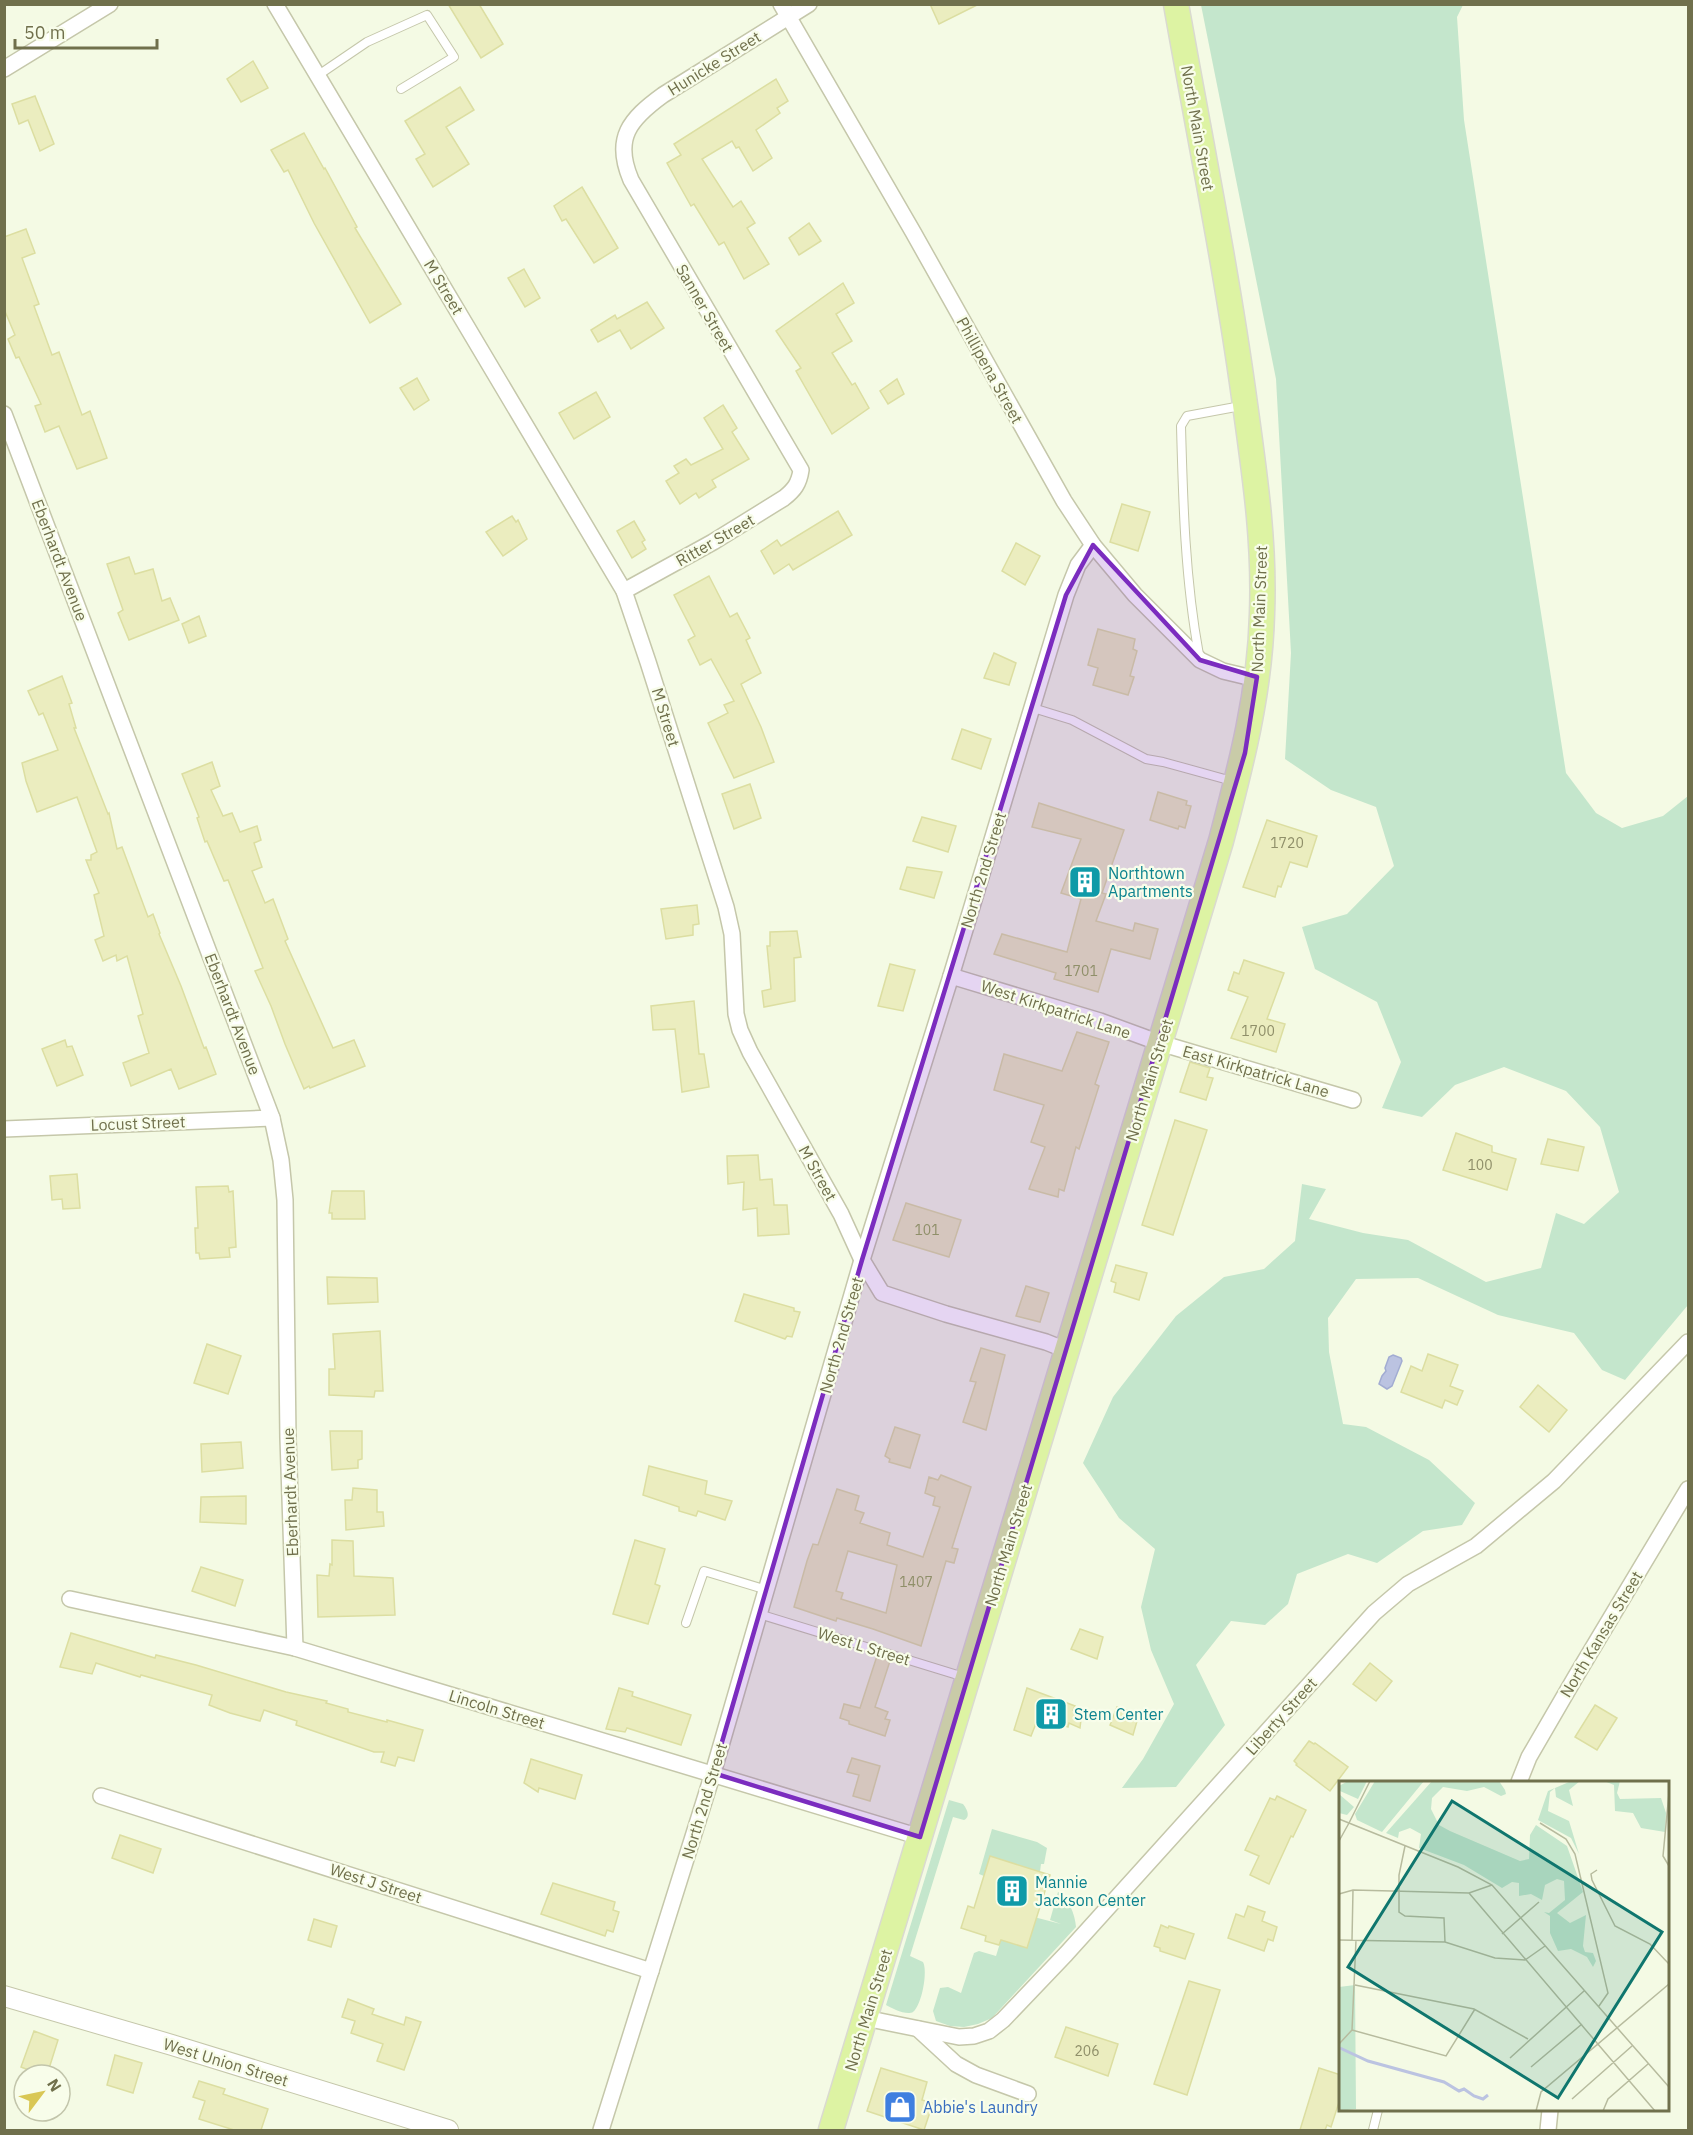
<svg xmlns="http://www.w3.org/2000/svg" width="1693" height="2135" viewBox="0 0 1693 2135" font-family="'IBM Plex Sans',sans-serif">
<rect width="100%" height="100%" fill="#f4fae4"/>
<g fill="#c4e6cc">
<path d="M1201,5H1463L1457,17L1464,120L1566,773L1596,813L1622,828L1663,816L1688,796V1305L1625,1380L1602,1370L1574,1333L1498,1315L1418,1278L1356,1279L1328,1318L1329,1352L1343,1424L1366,1427L1429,1460L1475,1503L1462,1525L1423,1531L1377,1563L1348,1554L1297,1574L1288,1604L1265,1625L1231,1621L1196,1665L1225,1725L1176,1787L1122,1788L1143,1759L1174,1704L1151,1650L1141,1607L1155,1549L1119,1518L1083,1463L1113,1397L1176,1316L1224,1277L1264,1269L1295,1241L1302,1184L1326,1189L1309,1219L1363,1233L1408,1240L1486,1282L1541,1268L1556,1213L1584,1224L1619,1192L1600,1127L1566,1091L1504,1067L1455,1085L1422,1117L1382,1108L1401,1062L1377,1002L1315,969L1302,927L1347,914L1394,866L1376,807L1331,790L1285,759L1291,653L1276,379Z"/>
<path d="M949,1800L963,1804C967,1809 971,1817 964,1820L953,1817L910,1956L923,1962C928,1971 922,2005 913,2012C907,2016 891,2008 886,2005Z"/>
<path d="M992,1829L1037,1842L1047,1848L1044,1864H1041L1040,1872L990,1857L984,1876L979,1874Z"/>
<path d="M1058,1892C1069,1898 1075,1915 1076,1927L992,2018L978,2024L964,2027L950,2026L936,2021L933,2011L940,1988L948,1987L961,1993L974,1953L979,1951L996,1956L1001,1940L1027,1948L1033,1926L1030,1916L1061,1924L1050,1920Z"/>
</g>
<path fill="#bbc3e1" stroke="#a2acd2" stroke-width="1.5" d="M1393,1355L1401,1358L1402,1361L1392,1386L1387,1389L1379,1384L1382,1376L1386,1371L1385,1368L1389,1357Z"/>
<g fill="#ebedbf" stroke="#dcdea1" stroke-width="1.5" fill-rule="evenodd">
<path d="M448,4H479L503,44L481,58Z"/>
<path d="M930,4H979L939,24Z"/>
<path d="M253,61L268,88L241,102L227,79Z"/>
<path d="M776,79L788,101L777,108L780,113L756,130L772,158L753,171L739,147L736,148L732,141L702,159L733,207L741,201L755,223L747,228L769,264L744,279L724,242L719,245L694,204L691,206L667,163L681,155L674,144Z"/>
<path d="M460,87L474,110L446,127L469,164L433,187L416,159L425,154L405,121Z"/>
<path d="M35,96L54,144L40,151L28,120L19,124L12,104Z"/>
<path d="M304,133L324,169L325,168L357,227L355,228L401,304L370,323L314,223L288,170L284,172L271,150Z"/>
<path d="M582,187L618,248L594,263L566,219L562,221L554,206Z"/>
<path d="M809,223L821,241L799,255L789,238Z"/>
<path d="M26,229L35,253L22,258L39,304L34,306L52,355L59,352L82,415L90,411L107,458L77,469L59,426L45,432L35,406L41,404L19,357L16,358L8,339L15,335L4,309V237Z"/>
<path d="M524,269L540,298L525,307L508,278Z"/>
<path d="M843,283L854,303L836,314L852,341L832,353L852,385L855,383L869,408L832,434L796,371L801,368L776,331Z"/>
<path d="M647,302L664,328L631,349L620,330L598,342L591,330L615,315L617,319Z"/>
<path d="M417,378L429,400L414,410L400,388Z"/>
<path d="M897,379L904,394L888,404L880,391Z"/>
<path d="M596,392L610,417L574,439L559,413Z"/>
<path d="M723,405L737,428L732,432L749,459L712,480L716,487L699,498L696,493L680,504L666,481L679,473L674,466L686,459L691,465L723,449L704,418Z"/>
<path d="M1122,504L1150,512L1138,551L1110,542Z"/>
<path d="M838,511L852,535L793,570L789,564L774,574L761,551L777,540L781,546Z"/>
<path d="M512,516L516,522L518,520L527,539L503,556L486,532Z"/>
<path d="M634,521L645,540L642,542L646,549L632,558L617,531Z"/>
<path d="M1016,543L1040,556L1025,585L1002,571Z"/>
<path d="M129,557L135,574L153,569L162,601L170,598L179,620L129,640L118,613L123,610L107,564Z"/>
<path d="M709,576L730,617L737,613L750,638L746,640L761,673L741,684L761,727L774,762L734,778L708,723L728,713L724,705L734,701L711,659L700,665L688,640L695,636L674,595Z"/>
<path d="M199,616L206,636L189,643L182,624Z"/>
<path d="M1098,629L1135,639L1133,649L1137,651L1130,676L1134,677L1128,695L1093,685L1098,668L1088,665Z"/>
<path d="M994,653L1016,663L1009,685L984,678Z"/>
<path d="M62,676L72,703L69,704L76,728H74L108,814L109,813L117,849L122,847L148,917L153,914L160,933L159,934L181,986L204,1048L206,1047L216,1074L179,1089L171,1069L131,1086L123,1063L149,1053L138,1016L143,1014L127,956L117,961L116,955L103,961L95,940L104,936L94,895L99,893L86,860H91V855L97,852L77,797L37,812L26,781L22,763L58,750L43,713L39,715L28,691Z"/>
<path d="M962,729L991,739L981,769L952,759Z"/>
<path d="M212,762L220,786L211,790L223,816L232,813L240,832L257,826L261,840L254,843L262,867L252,871L265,903L273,899L288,939L285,941L333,1048L354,1040L365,1066L310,1088L309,1086L304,1089L285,1044L271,1006L255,971L263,968L228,880L224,881L207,841L205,842L197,818L199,817L182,774Z"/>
<path d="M750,784L761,818L734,829L722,794Z"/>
<path d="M1158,792L1187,801L1186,805L1191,806L1185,828L1179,826L1178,829L1150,820Z"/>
<path d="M1039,803L1124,830L1102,893L1106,894L1096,921L1133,931L1135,923L1158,929L1150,959L1111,949L1098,992L1054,979L1056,973L994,954L1002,934L1067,952L1081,899L1061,893L1081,839L1032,827Z"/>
<path d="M922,817L956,826L948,852L913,841Z"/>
<path d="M1267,820L1317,836L1307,867L1290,862L1281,887L1278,886L1275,897L1243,887Z"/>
<path d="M907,867L942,872L934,898L900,889Z"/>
<path d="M697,905L699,924L693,925V935L666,939L661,909Z"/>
<path d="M797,931L801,957L794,958L795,1001L764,1007L762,991L771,989L767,946H770V932Z"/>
<path d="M1244,960L1284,973L1267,1019L1285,1024L1276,1052L1231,1038L1248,997L1228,990L1234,972L1239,974Z"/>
<path d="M890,964L915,970L903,1011L878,1006Z"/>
<path d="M694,1001L699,1054H704L709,1087L682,1092L675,1029L653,1030L651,1006Z"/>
<path d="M1077,1032L1109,1042L1095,1084L1099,1086L1079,1149L1076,1147L1064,1191L1059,1189L1058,1197L1029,1189L1045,1147L1031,1142L1044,1105L994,1090L1004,1054L1062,1071Z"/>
<path d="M65,1040L67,1047L72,1046L83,1075L57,1086L42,1049Z"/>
<path d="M1190,1062L1210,1068L1207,1077L1213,1078L1206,1100L1180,1092Z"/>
<path d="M1175,1120L1207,1130L1173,1235L1142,1225Z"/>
<path d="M1456,1133L1492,1146V1152L1516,1159L1507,1190L1443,1170Z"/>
<path d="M1548,1139L1584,1147L1578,1171L1541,1164Z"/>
<path d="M758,1155L760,1180L772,1179L774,1205H787L789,1234L758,1236L757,1208L743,1210L744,1182L728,1184L727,1156Z"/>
<path d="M77,1174L80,1208L63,1209L62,1199L52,1200L50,1176Z"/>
<path d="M228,1186L229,1192L233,1191L236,1247L229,1248L230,1257L200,1259L199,1253H196L195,1228H198L196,1187Z"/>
<path d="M332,1191H364L365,1219H332V1213H329Z"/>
<path d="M906,1203L961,1220L949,1257L893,1240Z"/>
<path d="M1116,1265L1147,1273L1139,1300L1114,1292L1116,1283L1111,1281Z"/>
<path d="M327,1277L377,1278L378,1302L328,1304Z"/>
<path d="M1026,1286L1049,1293L1040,1322L1016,1316Z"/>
<path d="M744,1294L794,1308V1311L800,1312L792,1337L787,1336L785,1339L735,1321Z"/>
<path d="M380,1331L383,1391H375L374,1397L329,1395V1369H335L333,1334Z"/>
<path d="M207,1344L241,1356L228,1394L194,1383Z"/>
<path d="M981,1348L1005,1355L986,1430L963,1422L976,1382L970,1381Z"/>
<path d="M1428,1354L1458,1365L1450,1386L1463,1391L1457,1405L1445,1400L1442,1408L1401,1392L1411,1366L1422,1371Z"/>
<path d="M1538,1385L1567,1410L1549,1432L1520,1407Z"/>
<path d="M895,1427L920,1435L910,1468L889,1462L890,1459L885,1456Z"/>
<path d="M330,1431H362V1459L358,1460V1468L332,1470Z"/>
<path d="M241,1442L243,1468L202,1472L201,1444Z"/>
<path d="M649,1466L707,1481L705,1494L732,1501L725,1520L698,1511L696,1516L679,1511V1507L643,1495Z"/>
<path d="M941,1475L971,1487L952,1548L958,1549L954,1563L946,1561L921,1646L873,1629L837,1618L836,1621L794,1607L807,1561L813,1544L818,1545L837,1489L859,1496L855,1510L864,1513L860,1523L890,1533L887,1545L923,1557L940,1507L933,1505L935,1497L925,1493L929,1477L938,1480ZM848,1551L897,1565L886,1613L841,1599L843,1593L836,1591Z"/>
<path d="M353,1488L377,1490V1512H383L384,1526L346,1530L345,1500H352Z"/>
<path d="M246,1496V1524L200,1522L201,1497Z"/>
<path d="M332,1540L353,1541L354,1576L393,1578L395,1615L318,1617L317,1575L329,1576L330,1564L332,1565Z"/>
<path d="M635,1540L665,1549L655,1584L660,1586L648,1624L613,1614Z"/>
<path d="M201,1567L243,1580L235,1606L192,1591Z"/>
<path d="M1080,1629L1103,1637L1097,1659L1071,1649Z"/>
<path d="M71,1633L155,1658L156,1655L196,1665L286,1692L327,1701L326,1703L348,1709V1712L387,1722V1720L423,1730L414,1761L398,1757L395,1766L381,1762L384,1752H374L296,1725L297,1721L264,1710L260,1721L230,1713L209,1705L212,1695L141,1675L140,1677L96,1663L92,1674L60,1667Z"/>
<path d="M877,1656L890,1661L875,1707L888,1712L885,1719L890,1720L885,1736L849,1724V1721L840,1718L844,1704L860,1708Z"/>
<path d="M1370,1663L1392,1681L1376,1701L1353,1684Z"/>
<path d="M619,1688L633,1692L632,1696L691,1715L681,1745L627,1728L625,1732L606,1729Z"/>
<path d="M1027,1688L1075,1706L1073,1710L1082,1711L1080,1728L1069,1723L1068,1727L1039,1716L1031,1736L1014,1730Z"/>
<path d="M1595,1705L1617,1718L1597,1750L1575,1737Z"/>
<path d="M1117,1707L1139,1714L1133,1735L1110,1725Z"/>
<path d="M1309,1741L1314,1744L1315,1743L1348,1767L1330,1791L1296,1765L1297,1764L1294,1761Z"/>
<path d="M852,1758L880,1766L870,1801L853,1796L859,1775L847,1772Z"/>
<path d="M531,1759L582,1775L575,1799L539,1788L538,1792L524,1783Z"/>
<path d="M1277,1796L1306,1810L1293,1837L1291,1836L1269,1884L1250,1875L1259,1856L1245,1850L1270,1798L1275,1800Z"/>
<path d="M120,1835L161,1849L153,1873L112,1858Z"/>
<path d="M990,1856L1050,1875L1027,1948L1001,1940L999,1945L985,1941L986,1936L961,1928L968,1906L974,1908Z"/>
<path d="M553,1883L615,1902L613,1910L619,1912L613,1932L607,1930L605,1936L541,1914Z"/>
<path d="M1248,1906L1265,1912L1262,1921L1277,1927L1273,1941L1268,1939L1264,1951L1228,1938L1236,1914L1244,1917Z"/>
<path d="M314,1919L337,1926L331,1947L308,1940Z"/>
<path d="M1161,1925L1168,1928L1169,1926L1194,1934L1185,1959L1160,1951V1948L1154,1946Z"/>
<path d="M1189,1981L1220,1990L1187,2095L1154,2084Z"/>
<path d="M348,1999L374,2009L372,2014L404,2025L406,2017L421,2022L404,2070L377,2061L383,2044L351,2033L355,2021L342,2017Z"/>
<path d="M1066,2027L1118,2044L1108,2076L1055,2057Z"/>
<path d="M34,2031L58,2040L47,2075H41L21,2067Z"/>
<path d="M115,2055L142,2063L133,2093L107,2085Z"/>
<path d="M881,2068L927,2082L922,2100L933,2103L924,2130L867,2111Z"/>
<path d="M1319,2068L1341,2075V2096L1331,2127L1327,2125L1325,2130H1300Z"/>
<path d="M199,2081L225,2089L223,2094L268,2109L261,2130H234L199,2119L205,2101L193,2097Z"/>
</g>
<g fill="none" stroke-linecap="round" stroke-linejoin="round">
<g stroke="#c5c7aa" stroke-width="10">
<g id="service">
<path d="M317,76L367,42L427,15L454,57L401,89"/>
<path d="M1199,655C1185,579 1183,502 1181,426L1187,416L1241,406"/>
<path d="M1033,708L1072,720L1146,759L1163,762L1232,781"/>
<path d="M759,1614L964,1677"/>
<path d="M686,1623L704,1571L767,1590"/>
<path d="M1373,2130L1378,2110"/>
</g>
</g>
<g stroke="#c5c7aa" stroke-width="18">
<g id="minor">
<path d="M275,4L624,591L648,662L726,907L732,934L736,1014L740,1030L750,1052L841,1214L862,1260L882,1293L946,1314L1046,1342L1066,1350"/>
<path d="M781,4L913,232L1064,501L1093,545L1135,595L1200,660L1223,671L1248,677H1257"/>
<path d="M4,69L110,4"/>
<path d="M4,414L272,1118L281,1160L285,1200L288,1438L295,1648"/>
<path d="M624,591L713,542L784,498C794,490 799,484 801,470L631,180C613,138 630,119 663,95L809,4"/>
<path d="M951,976L1100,1021L1160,1043L1353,1100"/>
<path d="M4,1129L272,1118"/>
<path d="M70,1599L295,1648L920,1837"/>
<path d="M1519,1782L1529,1757L1576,1676L1688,1489"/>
<path d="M101,1796L651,1971"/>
<path d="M865,2018L959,2037L974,2036L989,2031L1003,2020L1066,1954L1374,1613L1408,1584L1476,1546L1554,1481L1688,1342"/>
<path d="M918,2029L956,2064L976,2075L1028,2094"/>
<path d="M601,2130L713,1773L862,1260L951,976L1066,595L1078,565L1093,545"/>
<path d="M1548,2130L1550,2110"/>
</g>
</g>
<g stroke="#c5c7aa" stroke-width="22">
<path id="tertiary" d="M4,1996L172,2045L448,2130"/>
</g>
<g stroke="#dadad0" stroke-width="27">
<path id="primary" d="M831,2130L1221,841C1241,765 1260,693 1262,614C1265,540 1254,470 1244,397C1226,266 1199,135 1176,4"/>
</g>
<use href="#service" stroke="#fff" stroke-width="8"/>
<use href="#minor" stroke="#fff" stroke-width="15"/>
<use href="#tertiary" stroke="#fff" stroke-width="20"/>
<use href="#primary" stroke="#ddf3a3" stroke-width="24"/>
</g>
<path fill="#7b2cbf" fill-opacity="0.2" stroke="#7b2cbf" stroke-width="4.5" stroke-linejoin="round" d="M1093,545L1200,660L1257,677L1245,753L920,1837L713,1773L862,1260L1066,595Z"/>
<defs>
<g id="building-square" transform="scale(1.725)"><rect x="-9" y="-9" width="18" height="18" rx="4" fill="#0f9aa8" stroke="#f8fdea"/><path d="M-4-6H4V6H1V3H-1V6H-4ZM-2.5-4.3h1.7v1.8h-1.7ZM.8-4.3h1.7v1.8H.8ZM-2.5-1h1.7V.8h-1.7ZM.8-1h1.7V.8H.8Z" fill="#fff"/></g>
<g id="shop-square" transform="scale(1.725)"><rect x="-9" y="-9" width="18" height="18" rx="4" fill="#3f7fe0" stroke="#f8fdea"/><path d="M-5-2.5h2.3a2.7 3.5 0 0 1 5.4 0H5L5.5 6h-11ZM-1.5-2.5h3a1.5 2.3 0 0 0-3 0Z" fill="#fff"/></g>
</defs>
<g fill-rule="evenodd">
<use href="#building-square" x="1085" y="882"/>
<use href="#building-square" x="1051" y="1714"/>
<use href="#building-square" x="1012" y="1891"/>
<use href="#shop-square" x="900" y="2107"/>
</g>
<g text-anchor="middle" stroke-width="4.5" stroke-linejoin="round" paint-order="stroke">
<g font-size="14" fill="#8f8f69">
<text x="1287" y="848">1720</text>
<text x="1081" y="976">1701</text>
<text x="1258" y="1036">1700</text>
<text x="1480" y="1170">100</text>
<text x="927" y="1235">101</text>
<text x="916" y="1587">1407</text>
<text x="1087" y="2056">206</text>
</g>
<g font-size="16" fill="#70704c" stroke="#f8fdea">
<text transform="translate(714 63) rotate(-32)" y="6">Hunicke Street</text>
<text transform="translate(1198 128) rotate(80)" y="6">North Main Street</text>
<text transform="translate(444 287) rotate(59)" y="6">M Street</text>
<text transform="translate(705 308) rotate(60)" y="6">Sanner Street</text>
<text transform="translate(990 370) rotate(61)" y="6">Phillipena Street</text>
<text transform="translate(715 540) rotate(-30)" y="6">Ritter Street</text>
<text transform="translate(60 560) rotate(69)" y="6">Eberhardt Avenue</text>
<text transform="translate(1259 609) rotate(-88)" y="6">North Main Street</text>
<text transform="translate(666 717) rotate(73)" y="6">M Street</text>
<text transform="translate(983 870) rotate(-73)" y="6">North 2nd Street</text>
<text transform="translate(1056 1009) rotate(18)" y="6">West Kirkpatrick Lane</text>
<text transform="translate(233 1014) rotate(69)" y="6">Eberhardt Avenue</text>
<text transform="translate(1256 1071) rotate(16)" y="6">East Kirkpatrick Lane</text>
<text transform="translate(1149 1080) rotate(-73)" y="6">North Main Street</text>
<text transform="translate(138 1123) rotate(-2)" y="6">Locust Street</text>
<text transform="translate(818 1173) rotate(61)" y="6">M Street</text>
<text transform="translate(841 1335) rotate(-74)" y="6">North 2nd Street</text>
<text transform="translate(290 1492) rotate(-92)" y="6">Eberhardt Avenue</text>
<text transform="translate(1008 1545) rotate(-73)" y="6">North Main Street</text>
<text transform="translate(1601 1634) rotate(-59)" y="6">North Kansas Street</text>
<text transform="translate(864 1646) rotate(17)" y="6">West L Street</text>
<text transform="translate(497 1709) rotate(17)" y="6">Lincoln Street</text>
<text transform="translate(1281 1716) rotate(-48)" y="6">Liberty Street</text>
<text transform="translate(704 1801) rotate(-73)" y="6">North 2nd Street</text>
<text transform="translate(376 1883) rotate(18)" y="6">West J Street</text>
<text transform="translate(868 2010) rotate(-73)" y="6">North Main Street</text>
<text transform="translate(226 2062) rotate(17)" y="6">West Union Street</text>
</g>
<g font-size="16" fill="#0d838f" stroke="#f8fdea" text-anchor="start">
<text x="1108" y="879">Northtown<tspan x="1108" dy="18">Apartments</tspan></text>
<text x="1074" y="1720">Stem Center</text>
<text x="1035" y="1888">Mannie<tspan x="1035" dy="18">Jackson Center</tspan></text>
</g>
<g font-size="16" fill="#366cbe" stroke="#f8fdea" text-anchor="start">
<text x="923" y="2113">Abbie's Laundry</text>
</g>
</g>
<g transform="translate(1339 1781)">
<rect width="330" height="330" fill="#f4fae4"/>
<path d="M9,0H28L19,18L1,10L0,5ZM36,0H85L43,51L18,39L16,33ZM93,0H160L166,9L167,13L162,15L145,6L128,10L104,6L93,17L92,28L100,44L111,50L181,80L190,78L191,54L197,44L228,65L244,111L218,132L231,142L247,134L244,165L246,171L254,172L257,180L254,186L248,176L232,168L219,170L211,152V135L205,131L210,132L226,119L225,100L218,98L206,104L203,119L192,113L180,115V102L173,101L163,107L125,84L80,67L82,53L71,47L60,51L59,57L47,52ZM265,0H281L278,12L281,18L322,17L327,32L326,51L302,47L294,32L276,30L275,4ZM230,1L241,0L230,9L234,25L217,16L216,7L211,11L209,30L230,40L240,73L232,57L199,39L209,10ZM0,13L15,26L8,34L0,32ZM16,204L17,328L0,330V206Z" fill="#c4e6cc"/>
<path fill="none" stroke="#bbc3e1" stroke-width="3" d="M1,267L29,280L105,301L120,310L125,308L135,315L144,318L149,314"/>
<path fill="none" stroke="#b7bb9e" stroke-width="1.5" d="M330,12L324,75L330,85M0,38L119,86L153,104L330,306M10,42L31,0M201,42L227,58L236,73L269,212L260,225M0,60L10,42M66,65L60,94V131L66,135L105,137L106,161M258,89L252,93L253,99L276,145L311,163L330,183M130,112L316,330M0,113L14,109L130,112L153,104M163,153L200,121M0,159L106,161L156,177L186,179L206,165M13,159L14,109M16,204L135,228L189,258M13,249L107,275L136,228M13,249L17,159M0,263L13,249M171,277L245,210M192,286L243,243M233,318L293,265M197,330L202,311L330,203M264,330L269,318L309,283"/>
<path fill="#0f766e" fill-opacity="0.15" stroke="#0f766e" stroke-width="3" d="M113,20L323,151L219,317L9,186Z"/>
<rect width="330" height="330" fill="none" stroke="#70704c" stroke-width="3"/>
</g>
<rect width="1693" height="2135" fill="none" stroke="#70704c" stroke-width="12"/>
<g transform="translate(42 2093) rotate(58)"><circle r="28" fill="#f8fdea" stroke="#c2c5ab" stroke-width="1.5"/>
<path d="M0-4.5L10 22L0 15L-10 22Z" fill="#d9c755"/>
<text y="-9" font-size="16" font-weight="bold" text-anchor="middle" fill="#70704c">N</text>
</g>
<path d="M15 39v9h142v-9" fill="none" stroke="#70704c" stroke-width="3"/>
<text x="24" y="39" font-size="18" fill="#70704c" stroke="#f8fdea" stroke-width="4.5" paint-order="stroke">50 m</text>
</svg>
